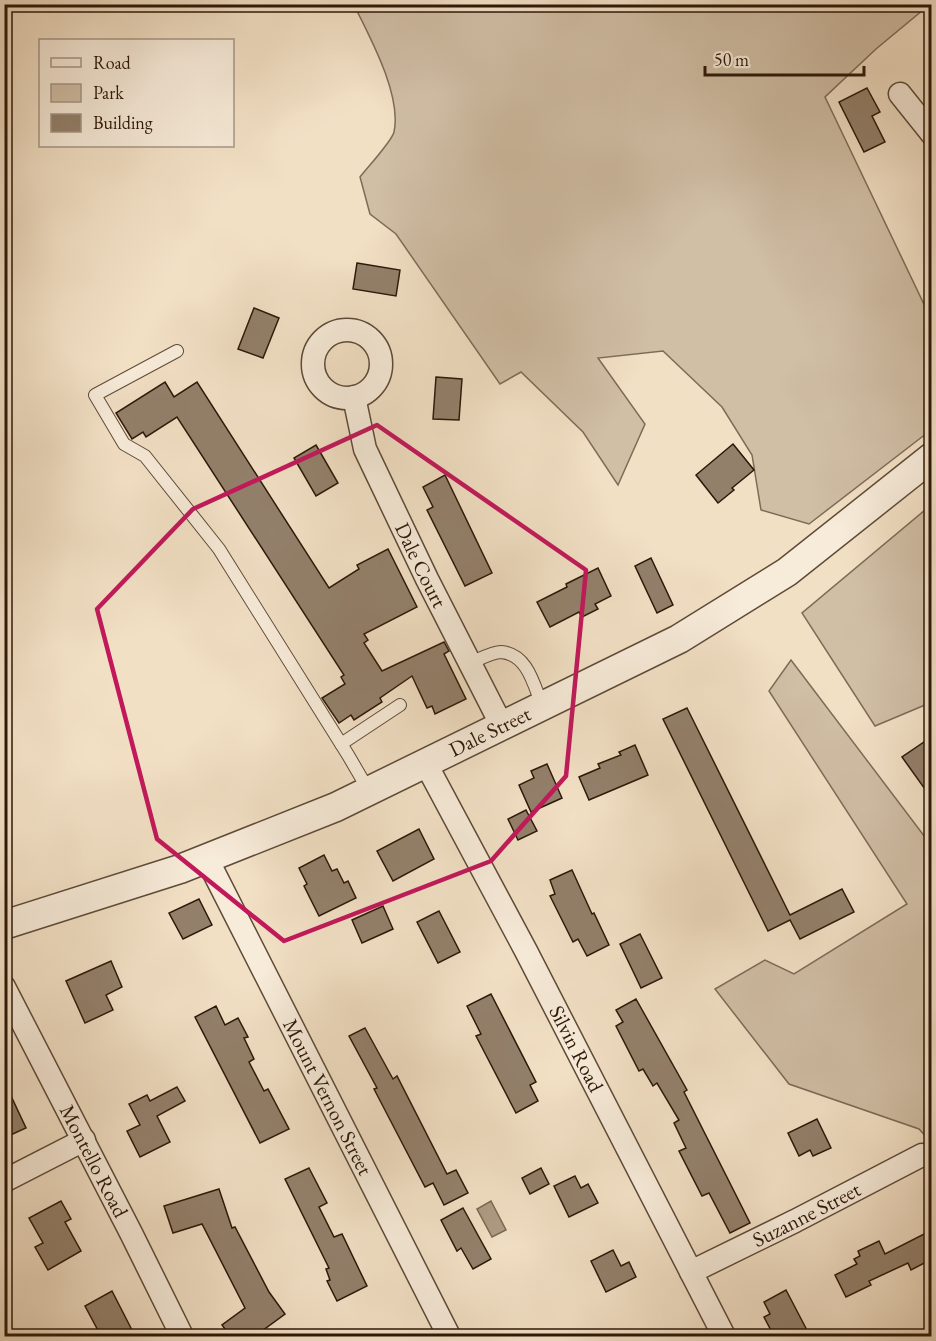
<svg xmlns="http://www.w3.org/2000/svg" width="936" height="1341" viewBox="0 0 936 1341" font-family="'EB Garamond',serif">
<rect width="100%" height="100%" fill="#f2e0c5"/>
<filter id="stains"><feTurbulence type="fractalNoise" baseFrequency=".00333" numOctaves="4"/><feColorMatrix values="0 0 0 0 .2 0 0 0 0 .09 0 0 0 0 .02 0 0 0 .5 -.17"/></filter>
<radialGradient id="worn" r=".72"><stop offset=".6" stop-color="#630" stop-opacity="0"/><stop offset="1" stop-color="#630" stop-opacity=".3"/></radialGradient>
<g fill="#d0bea5" stroke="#7e6b57" stroke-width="1.5">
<path d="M354,5H929L876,49L825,97L931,319V430L809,524L761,510L752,455L722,407L663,351L598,358L645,424L618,485L583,432L521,372L500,384L396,234L370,214L360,177C367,168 392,141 394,132C402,96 370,37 354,5Z"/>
<path d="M931,505V713L925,705L875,726L802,613Z"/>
<path d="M791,660L931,845V1142L919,1129L789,1084L715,989L765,960L794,974L907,904L769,691Z"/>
</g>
<path fill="#af9c85" stroke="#7b6753" stroke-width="1.5" d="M491,1201L506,1230L492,1237L477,1209Z"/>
<g fill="#93806b" stroke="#2c1809" stroke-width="1.5">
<path d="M867,88L880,112L872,116L885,142L864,152L839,102Z"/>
<path d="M357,263L400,270L396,296L353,289Z"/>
<path d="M254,308L279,318L263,358L238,349Z"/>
<path d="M436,377L462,379L459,420L433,419Z"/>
<path d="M165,382L174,397L197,382L329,588L359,569L357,565L388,549L417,607L364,634L368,640L364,643L382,671L444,642L449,651L444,654L466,699L435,714L432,706L427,708L412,676L380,698L382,702L354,720L351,715L339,723L322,698L345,684L341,677L344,675L177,417L146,437L143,432L132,439L116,413Z"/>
<path d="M733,444L754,470L732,488L734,490L718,503L696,475Z"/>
<path d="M316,445L338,483L316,496L294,458Z"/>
<path d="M445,475L492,573L465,586L427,510L433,507L423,487Z"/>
<path d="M651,558L673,605L657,613L635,566Z"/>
<path d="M598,568L611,596L595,604L598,609L582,617L579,612L550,627L537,602L567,587L566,584Z"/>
<path d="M687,708L790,915L842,889L854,912L800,939L790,920L768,931L663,719Z"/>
<path d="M924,742L932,753V799L902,757Z"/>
<path d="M635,745L648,775L589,800L579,777L600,768L598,764L621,755L619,752Z"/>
<path d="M547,764L562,798L531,812L519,785L534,778L531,771Z"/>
<path d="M526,810L537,831L518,840L508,819Z"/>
<path d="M419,829L434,859L393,881L377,851Z"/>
<path d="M324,855L332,871L337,869L344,883L348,881L356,898L319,916L304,886L307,884L299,868Z"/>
<path d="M572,870L592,914L594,913L609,945L587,956L578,939L573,942L550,896L555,894L550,880Z"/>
<path d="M199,899L212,925L183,939L169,913Z"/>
<path d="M383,906L393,929L362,943L352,920Z"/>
<path d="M439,911L460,952L438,963L417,922Z"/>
<path d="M640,934L662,978L641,988L620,944Z"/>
<path d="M111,961L122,987L106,995L113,1010L85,1023L66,981Z"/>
<path d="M491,994L536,1082L530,1085L538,1101L516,1113L476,1036L481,1034L467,1006Z"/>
<path d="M636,999L687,1090L684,1092L750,1223L730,1233L709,1193L702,1196L679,1151L686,1148L674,1123L679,1120L657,1083L653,1086L643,1069L639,1071L616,1026L623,1022L616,1010Z"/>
<path d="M216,1006L225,1025L238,1018L248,1037L244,1038L254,1059L249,1062L264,1091L268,1089L289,1129L260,1143L195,1017Z"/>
<path d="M365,1028L393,1079L397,1076L447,1174L456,1170L468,1193L444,1205L433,1183L425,1187L374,1089L377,1088L349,1036Z"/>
<path d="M4,1081L26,1128L4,1138Z"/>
<path d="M177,1087L185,1101L157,1116L170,1142L140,1157L127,1131L140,1125L129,1104L147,1095L150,1101Z"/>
<path d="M817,1119L831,1148L813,1156L810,1150L799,1156L788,1133Z"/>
<path d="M309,1168L327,1203L319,1207L334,1237L342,1234L367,1286L337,1301L327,1281L330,1280L326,1269L329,1268L285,1179Z"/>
<path d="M541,1168L549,1184L530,1194L522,1178Z"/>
<path d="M575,1176L581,1188L588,1184L598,1203L569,1217L554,1186Z"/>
<path d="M219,1189L232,1228L235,1227L269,1292L285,1314L255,1336H230L222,1325L245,1308L202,1224L173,1233L164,1206Z"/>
<path d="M61,1201L71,1219L65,1222L81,1251L48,1270L35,1247L43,1243L29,1218Z"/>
<path d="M463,1208L491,1259L473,1269L461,1248L457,1251L441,1220Z"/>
<path d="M932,1230V1259L911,1270L908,1263L869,1281L871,1285L846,1297L835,1275L857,1264L854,1259L860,1256L858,1251L879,1241L885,1254Z"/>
<path d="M613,1250L621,1266L629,1262L636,1277L606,1292L591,1261Z"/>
<path d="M786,1290L810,1336H774L764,1317L770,1314L764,1302Z"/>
<path d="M112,1291L135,1336H101L85,1306Z"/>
</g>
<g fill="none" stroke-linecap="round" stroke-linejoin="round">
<g stroke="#5e4a38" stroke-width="14">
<g id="service">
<path d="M177,351L95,395L124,444L145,456L219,549L348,755L369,791"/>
<path d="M470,663C478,660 492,652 501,652C528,654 534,686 542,705"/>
<path d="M341,744L400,705"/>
</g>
</g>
<g stroke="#5e4a38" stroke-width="25">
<g id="minor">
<path d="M900,94L932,134"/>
<circle cx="347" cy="364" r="34"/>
<path id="s1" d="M354,397L365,449L427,579L502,726"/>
<path id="s2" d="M426,764L526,951L724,1336"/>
<path id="s3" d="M207,859L449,1336"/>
<path id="s4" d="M4,987L131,1233L182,1336"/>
<path d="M4,1181L84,1140"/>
<path id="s5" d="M691,1272L795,1221L922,1155"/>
</g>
</g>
<g stroke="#5e4a38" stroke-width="31">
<g id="tertiary">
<path id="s6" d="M4,925L180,869L336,807L679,639L787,572L932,457"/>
</g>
</g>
<use href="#service" stroke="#f7ebd9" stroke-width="12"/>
<use href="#minor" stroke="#f7ebd9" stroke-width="22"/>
<use href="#tertiary" stroke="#f7ebd9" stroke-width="28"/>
</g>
<path fill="none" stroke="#c2185b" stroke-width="4.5" stroke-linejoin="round" d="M377,425L586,570L566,776L491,861L284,941L157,839L97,609L193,509Z"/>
<g text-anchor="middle" stroke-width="5" stroke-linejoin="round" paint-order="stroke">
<g font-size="21" fill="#2c1809" stroke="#f7ebd9">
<text dy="7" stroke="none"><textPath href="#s1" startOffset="182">Dale Court</textPath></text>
<text dy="7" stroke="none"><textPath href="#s6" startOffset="524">Dale Street</textPath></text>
<text dy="7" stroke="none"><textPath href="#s2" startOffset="322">Silvin Road</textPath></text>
<text dy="7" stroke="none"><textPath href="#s3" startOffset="267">Mount Vernon Street</textPath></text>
<text dy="7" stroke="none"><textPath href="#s4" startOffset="196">Montello Road</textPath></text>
<text dy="7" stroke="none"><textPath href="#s5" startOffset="129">Suzanne Street</textPath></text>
</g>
</g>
<rect width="936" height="1341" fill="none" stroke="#f2e0c5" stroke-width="24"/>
<rect x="6" y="6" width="924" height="1329" fill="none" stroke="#2c1809" stroke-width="3"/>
<rect x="12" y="12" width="912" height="1317" fill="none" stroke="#2c1809" stroke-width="1.5"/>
<rect x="39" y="39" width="195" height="108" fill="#f7ebd9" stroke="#a69786" stroke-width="1.5"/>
<rect x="51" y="58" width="30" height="9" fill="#f7ebd9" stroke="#a69786" stroke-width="1.5"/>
<text x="93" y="69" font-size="18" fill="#2c1809">Road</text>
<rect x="51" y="84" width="30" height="18" fill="#d0bea5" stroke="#a69786" stroke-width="1.5"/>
<text x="93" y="99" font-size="18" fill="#2c1809">Park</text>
<rect x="51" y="114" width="30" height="18" fill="#93806b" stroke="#a69786" stroke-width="1.5"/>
<text x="93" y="129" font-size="18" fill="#2c1809">Building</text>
<path d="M705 66v9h159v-9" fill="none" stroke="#2c1809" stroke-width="3"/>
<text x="714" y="66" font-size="18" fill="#2c1809" stroke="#f7ebd9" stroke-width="4.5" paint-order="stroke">50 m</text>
<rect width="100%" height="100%" filter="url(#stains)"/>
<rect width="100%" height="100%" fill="url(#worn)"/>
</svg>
